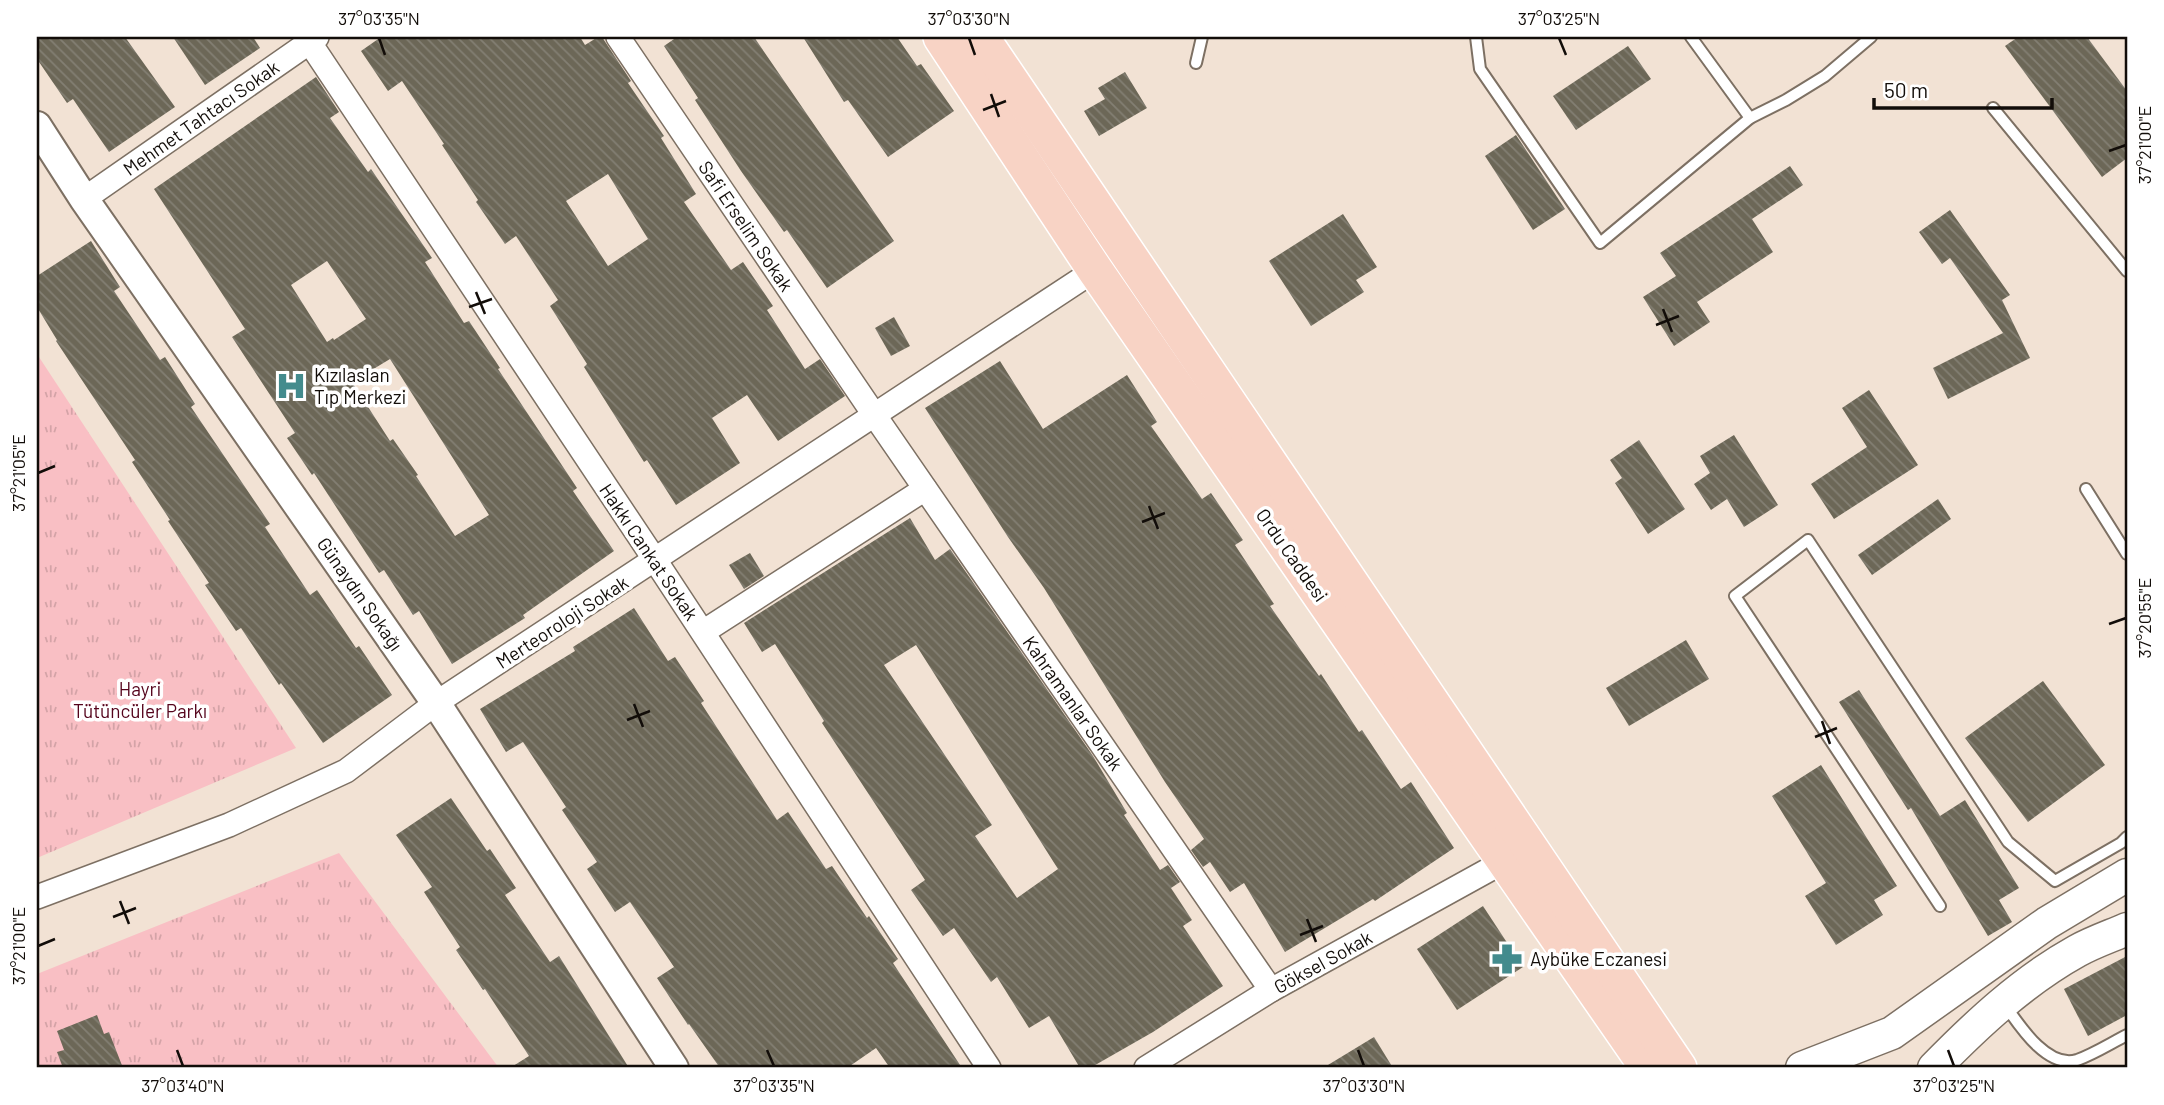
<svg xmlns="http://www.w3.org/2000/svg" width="2164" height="1105" viewBox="0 0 2164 1105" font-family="Barlow,sans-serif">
<defs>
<pattern id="grass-tufts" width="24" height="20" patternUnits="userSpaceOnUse" patternTransform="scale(1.75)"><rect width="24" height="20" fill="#f9bfc4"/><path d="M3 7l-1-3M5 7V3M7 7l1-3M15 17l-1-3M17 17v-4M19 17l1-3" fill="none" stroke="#d4a3a7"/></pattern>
<pattern id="building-back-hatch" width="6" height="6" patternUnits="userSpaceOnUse" patternTransform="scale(1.75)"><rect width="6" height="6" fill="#6c6757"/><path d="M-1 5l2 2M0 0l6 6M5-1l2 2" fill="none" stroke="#837f73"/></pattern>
</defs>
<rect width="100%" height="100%" fill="#f2e2d4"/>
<g fill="url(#grass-tufts)">
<path d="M37,354L296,748L37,858Z"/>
<path d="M339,853L499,1068H37V974Z"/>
</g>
<g fill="url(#building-back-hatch)" fill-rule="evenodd">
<path d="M37,37H125L175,107L109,152L73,99L67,103L37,59Z"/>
<path d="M173,37H253L260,48L205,85Z"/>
<path d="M381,37H580L585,45L598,37H602L631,81L628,83L664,136L661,138L696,194L684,202L731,270L743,262L773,306L767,310L805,369L820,359L845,396L778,441L747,395L712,418L740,463L676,505L647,460L644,462L584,367L587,364L550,306L558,300L516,236L505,244L476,202L478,200L442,145L444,144L402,81L388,91L361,51ZM608,174L648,239L608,266L566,201Z"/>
<path d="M677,37H754L894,241L827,288L787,230L784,232L741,171L695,100L698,98L664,46Z"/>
<path d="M803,37H897L917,66L921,64L954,111L888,157L848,100L844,102Z"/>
<path d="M2018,37H2087L2127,91V158L2102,177L2005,46Z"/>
<path d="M1628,46L1651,79L1576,130L1553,96Z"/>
<path d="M1125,72L1147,108L1099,136L1084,111L1105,99L1098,88Z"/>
<path d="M316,77L339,112L330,118L368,172L371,169L432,258L425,262L464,323L469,321L500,368L498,369L577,488L573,491L614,551L523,615L525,618L452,664L419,611L413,615L384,570L379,573L314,473L312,475L287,438L295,433L232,337L245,329L154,189ZM327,261L366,319L334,340L333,338L327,342L291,285ZM390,359L489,515L455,536L416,476L418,475L393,439L390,441L352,382Z"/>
<path d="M1516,135L1565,209L1533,230L1485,156Z"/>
<path d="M1790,166L1803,185L1752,219L1773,252L1697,302L1710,322L1674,346L1643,297L1676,276L1660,253Z"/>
<path d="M1950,210L2010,295L2002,300L2030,358L1948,399L1933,368L2003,333L1950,258L1942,264L1919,232Z"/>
<path d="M1343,214L1377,267L1356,280L1364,292L1311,326L1269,261Z"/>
<path d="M91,241L120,287L114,291L160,360L165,357L195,404L191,407L270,524L265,527L310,595L317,590L356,648L359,646L392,695L323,743L281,683L279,685L241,628L236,631L205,585L209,583L168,521L170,520L132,462L135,460L56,341L57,340L37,307V276Z"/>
<path d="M894,317L910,346L891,356L875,328Z"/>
<path d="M1000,361L1043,429L1127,375L1157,422L1151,426L1202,499L1211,493L1243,540L1235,545L1274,604L1270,606L1319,676L1321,674L1359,732L1362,730L1401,789L1411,782L1454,848L1375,901L1373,899L1285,952L1244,883L1230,892L1210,862L1203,867L1191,850L1204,839L1165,782L1044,588L1008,537L925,408Z"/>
<path d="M1869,390L1918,465L1834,519L1811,484L1867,447L1842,408Z"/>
<path d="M1734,435L1778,505L1744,527L1727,499L1711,510L1694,484L1710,473L1700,456Z"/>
<path d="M1639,440L1685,509L1648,534L1615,483L1622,478L1610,460Z"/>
<path d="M1938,499L1951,519L1872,575L1858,555Z"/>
<path d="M910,518L935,560L950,549L1093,756L1127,813L1124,815L1160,870L1168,865L1180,882L1171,888L1192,920L1183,926L1223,986L1153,1032L1090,1068H1080L1049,1016L1029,1028L997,977L991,982L954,928L943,936L911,890L925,880L822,723L824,721L775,644L762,652L744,623ZM916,645L1058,869L1017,898L975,836L992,825L884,665Z"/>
<path d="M750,553L764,576L744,589L729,565Z"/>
<path d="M634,608L668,661L675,657L704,701L701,703L777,820L788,812L826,869L832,866L867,918L869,916L898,959L893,963L962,1068H890L876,1048L847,1068H720L689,1024L688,1025L657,978L674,967L630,902L615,912L587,869L597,862L562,810L566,807L523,742L506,752L480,709L575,651L573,647Z"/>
<path d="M1686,640L1709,679L1629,726L1606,688Z"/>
<path d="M2043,681L2105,765L2028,822L1965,738Z"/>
<path d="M1859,690L1940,816L1965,800L2019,888L1999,900L2012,922L1988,936L1911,808L1908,810L1839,702Z"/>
<path d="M1821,765L1897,886L1874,900L1883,915L1836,945L1805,896L1826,883L1772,796Z"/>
<path d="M451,798L487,851L490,849L516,888L505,895L550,962L559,956L629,1068H510L529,1056L485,989L483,990L456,950L460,947L424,892L432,887L396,835Z"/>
<path d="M1483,906L1523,967L1457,1010L1417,949Z"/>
<path d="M2127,956V1015L2088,1036L2064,989Z"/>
<path d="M97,1015L104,1034L109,1032L123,1068H63L57,1052L64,1050L57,1031Z"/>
<path d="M1374,1037L1393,1068H1323Z"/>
</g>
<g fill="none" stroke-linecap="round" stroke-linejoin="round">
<g stroke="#7d7063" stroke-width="14">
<g id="service">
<path d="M1476,37L1480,69L1600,243L1750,118L1786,100L1825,76L1871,37"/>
<path d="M1691,37L1750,118"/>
<path d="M1196,63L1202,37"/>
<path d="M1993,108L2127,271"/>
<path d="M2086,489L2127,554"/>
<path d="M1940,906L1735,596L1808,540L2008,842L2055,881L2121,843L2127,837"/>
<path d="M2005,1005C2019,1025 2047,1069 2077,1060C2094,1054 2111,1043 2127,1035"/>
</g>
</g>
<g stroke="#7d7063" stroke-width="26">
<g id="minor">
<path d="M306,37L655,560L989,1068"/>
<path d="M618,37L875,416L1271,990"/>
<path d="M84,199L317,37"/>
<path d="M703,632L925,489"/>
<path d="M37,897L229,825L346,771L436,703L1095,270"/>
<path d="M1146,1068L1271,990L1503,862"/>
</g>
</g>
<g stroke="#7d7063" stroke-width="32">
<path id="tertiary" d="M37,126L84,199L436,703L674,1068"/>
</g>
<g stroke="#7d7063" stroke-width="35">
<g id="secondary">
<path d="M1802,1068L1892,1033L2047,923L2127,875"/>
<path d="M1934,1068C1977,1024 2023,981 2077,951C2093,942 2111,936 2127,929"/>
</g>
</g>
<g stroke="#fff" stroke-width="38">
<g id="primary">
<path d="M941,37L1095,270L1648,1068"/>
<path d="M981,37L1679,1068"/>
</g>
</g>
<use href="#service" stroke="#fff" stroke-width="10"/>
<use href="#minor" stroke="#fff" stroke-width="23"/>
<use href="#tertiary" stroke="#fff" stroke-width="28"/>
<use href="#secondary" stroke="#fff" stroke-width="32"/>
<use href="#primary" stroke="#f8d3c5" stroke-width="35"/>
</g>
<path fill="none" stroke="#120d09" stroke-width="2.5" d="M379,38L385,55M969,38L975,55M1559,38L1566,55M991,94L999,117M983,110L1006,101M2109,151L2126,145M476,292L485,314M469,307L492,299M1663,309L1672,332M1656,325L1679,316M38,473L55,466M1149,506L1158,529M1142,522L1165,513M2109,624L2126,618M634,704L643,727M627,720L650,711M1822,721L1830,744M1815,737L1837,728M120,901L129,924M113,917L136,908M1307,919L1316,942M1300,935L1323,926M38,946L55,939M177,1050L183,1066M767,1050L774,1066M1358,1050L1364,1066M1948,1050L1954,1066"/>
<defs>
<g id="hospital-bare" transform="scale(2.415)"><path d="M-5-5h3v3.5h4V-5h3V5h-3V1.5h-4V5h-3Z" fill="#438b8d" stroke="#fff" stroke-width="2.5" paint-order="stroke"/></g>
<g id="pharmacy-bare" transform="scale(2.415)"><path d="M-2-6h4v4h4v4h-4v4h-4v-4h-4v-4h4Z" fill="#438b8d" stroke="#fff" stroke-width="2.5" paint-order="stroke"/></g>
</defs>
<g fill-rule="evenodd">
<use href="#hospital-bare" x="291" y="386"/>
<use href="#pharmacy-bare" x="1507" y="959"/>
</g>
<g text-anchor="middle" stroke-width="7" stroke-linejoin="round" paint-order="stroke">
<g font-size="19" fill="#120d09" stroke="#fff">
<text transform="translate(201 118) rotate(-35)" y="7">Mehmet Tahtacı Sokak</text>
<text transform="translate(746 226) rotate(56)" y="7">Safi Erselim Sokak</text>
<text transform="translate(649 552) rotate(56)" y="7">Hakkı Cankat Sokak</text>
<text transform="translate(1292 555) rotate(55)" y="7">Ordu Caddesi</text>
<text transform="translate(360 594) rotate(55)" y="7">Günaydın Sokağı</text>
<text transform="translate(562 622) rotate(-33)" y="7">Merteoroloji Sokak</text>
<text transform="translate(1073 703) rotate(55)" y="7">Kahramanlar Sokak</text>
<text transform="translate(1323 962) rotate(-29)" y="7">Göksel Sokak</text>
</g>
<g font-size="19" fill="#120d09" stroke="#fff" text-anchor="start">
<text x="314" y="382">Kızılaslan<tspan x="314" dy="22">Tıp Merkezi</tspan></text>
<text x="1530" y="966">Aybüke Eczanesi</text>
</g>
<g font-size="19" fill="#54031b" stroke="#fff">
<text x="140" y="696">Hayri<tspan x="140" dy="22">Tütüncüler Parkı</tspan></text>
</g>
</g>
<rect width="2164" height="1105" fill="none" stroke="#ffffff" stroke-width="77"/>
<path d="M1874 98v10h178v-10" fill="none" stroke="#120d09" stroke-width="3.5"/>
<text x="1884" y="98" font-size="21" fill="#120d09" stroke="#ffffff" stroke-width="5" paint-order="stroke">50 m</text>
<rect x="38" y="38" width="2088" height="1028" fill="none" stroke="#120d09" stroke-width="2.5"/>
<g font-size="18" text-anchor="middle" fill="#120d09">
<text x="379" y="25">37°03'35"N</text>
<text x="969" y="25">37°03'30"N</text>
<text x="1559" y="25">37°03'25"N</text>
<text transform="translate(2145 145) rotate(-90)" y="6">37°21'00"E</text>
<text transform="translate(19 473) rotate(-90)" y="6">37°21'05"E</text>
<text transform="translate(2145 618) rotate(-90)" y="6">37°20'55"E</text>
<text transform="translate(19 946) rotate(-90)" y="6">37°21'00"E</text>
<text x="183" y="1092">37°03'40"N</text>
<text x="774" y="1092">37°03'35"N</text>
<text x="1364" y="1092">37°03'30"N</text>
<text x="1954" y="1092">37°03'25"N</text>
</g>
</svg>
